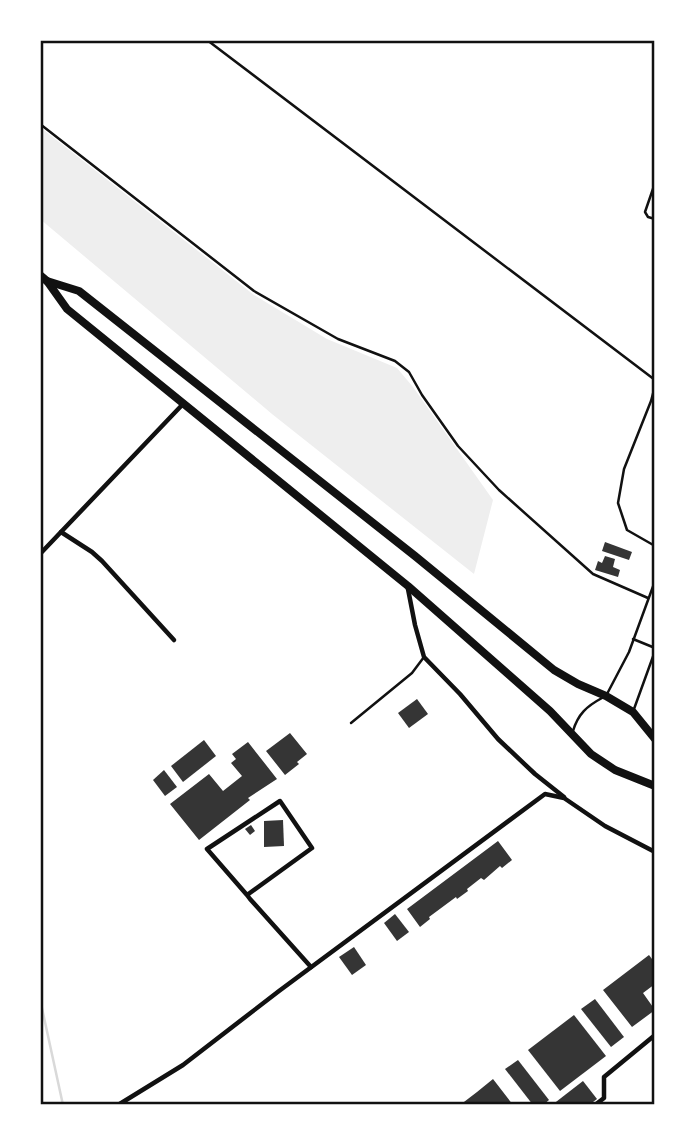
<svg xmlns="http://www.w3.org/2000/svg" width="695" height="1145" viewBox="0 0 695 1145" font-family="Raleway,sans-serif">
<rect width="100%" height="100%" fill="#fff"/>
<path fill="#eee" d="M40,127L254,295L327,339L397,368L413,387L493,500L474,574L272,414L40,219Z"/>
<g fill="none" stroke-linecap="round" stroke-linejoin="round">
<path stroke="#d9d9d9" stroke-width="2.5" d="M40,999L63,1105"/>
</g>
<g fill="#353535">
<path d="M605,542L632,552L629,560L602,551Z"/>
<path d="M605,556L615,559L613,567L620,570L618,577L595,570L598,561L602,563Z"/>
<path d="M417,699L428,714L409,728L398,713Z"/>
<path d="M290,733L307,754L297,762L299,764L285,775L266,751Z"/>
<path d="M204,740L216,756L183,782L171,766Z"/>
<path d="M248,742L277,779L248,798L250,800L199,840L170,804L209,774L223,791L242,776L231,763L236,759L232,754Z"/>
<path d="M164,770L177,787L165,796L153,780Z"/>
<path d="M283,820L284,846L264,847V821Z"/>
<path d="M251,825L255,831L250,835L245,829Z"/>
<path d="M498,841L512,860L502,868L500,866L484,880L481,878L467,889L468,891L457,899L456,897L429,917L430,919L420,927L407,909Z"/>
<path d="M395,914L409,932L397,941L384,923Z"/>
<path d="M354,947L366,965L352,975L339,957Z"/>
<path d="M649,955L655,963V984L643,993L655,1010L632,1027L603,990Z"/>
<path d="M595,999L624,1037L611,1047L581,1009Z"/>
<path d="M574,1015L606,1056L560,1091L528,1050Z"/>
<path d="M518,1060L549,1100L543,1105H533L505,1069Z"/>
<path d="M493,1079L513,1105H460L477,1092Z"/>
<path d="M583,1081L597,1099L589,1105H552Z"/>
</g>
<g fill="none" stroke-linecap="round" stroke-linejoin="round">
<g stroke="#111" stroke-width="2.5">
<path d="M207,40L655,380"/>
<path d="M40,124L254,291L338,339L395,361L409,372L422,395L458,446L499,490L593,574L648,598"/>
<path d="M655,183L645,212L648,217L655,219"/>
<path d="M654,220L655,245"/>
<path d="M655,386L651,401L624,469L618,503L627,530L655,546"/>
<path d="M633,639L655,648"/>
<path d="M607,694L629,652L655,581"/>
<path d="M634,709L655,651"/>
<path d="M351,723L412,673L424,657"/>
<path d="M573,731C578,714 587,706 602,698"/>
</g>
<g stroke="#111" stroke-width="4.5">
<path d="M61,532L92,552L102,561L174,640"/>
<path d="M40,554L183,404"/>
<path d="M408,589L415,625L424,657L460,694L498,739L535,774L564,797"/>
<path d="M247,895L312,848L280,801L207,849L247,895L250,899L311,967"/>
<path d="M118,1105L183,1065L279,991L545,794L564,798L605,826L655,852"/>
<path d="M595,1105L604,1098V1077L655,1035"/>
</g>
<g stroke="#111" stroke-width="8">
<path d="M40,275L47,281L67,309L408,586L550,711L591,754L615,770L655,786"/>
<path d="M47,281L79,291L415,556L554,670L578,684L606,696L633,712L655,739"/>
</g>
</g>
<rect width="695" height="1145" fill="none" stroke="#ffffff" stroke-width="84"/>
<rect x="42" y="42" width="611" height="1061" fill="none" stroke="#111" stroke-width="2.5"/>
</svg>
